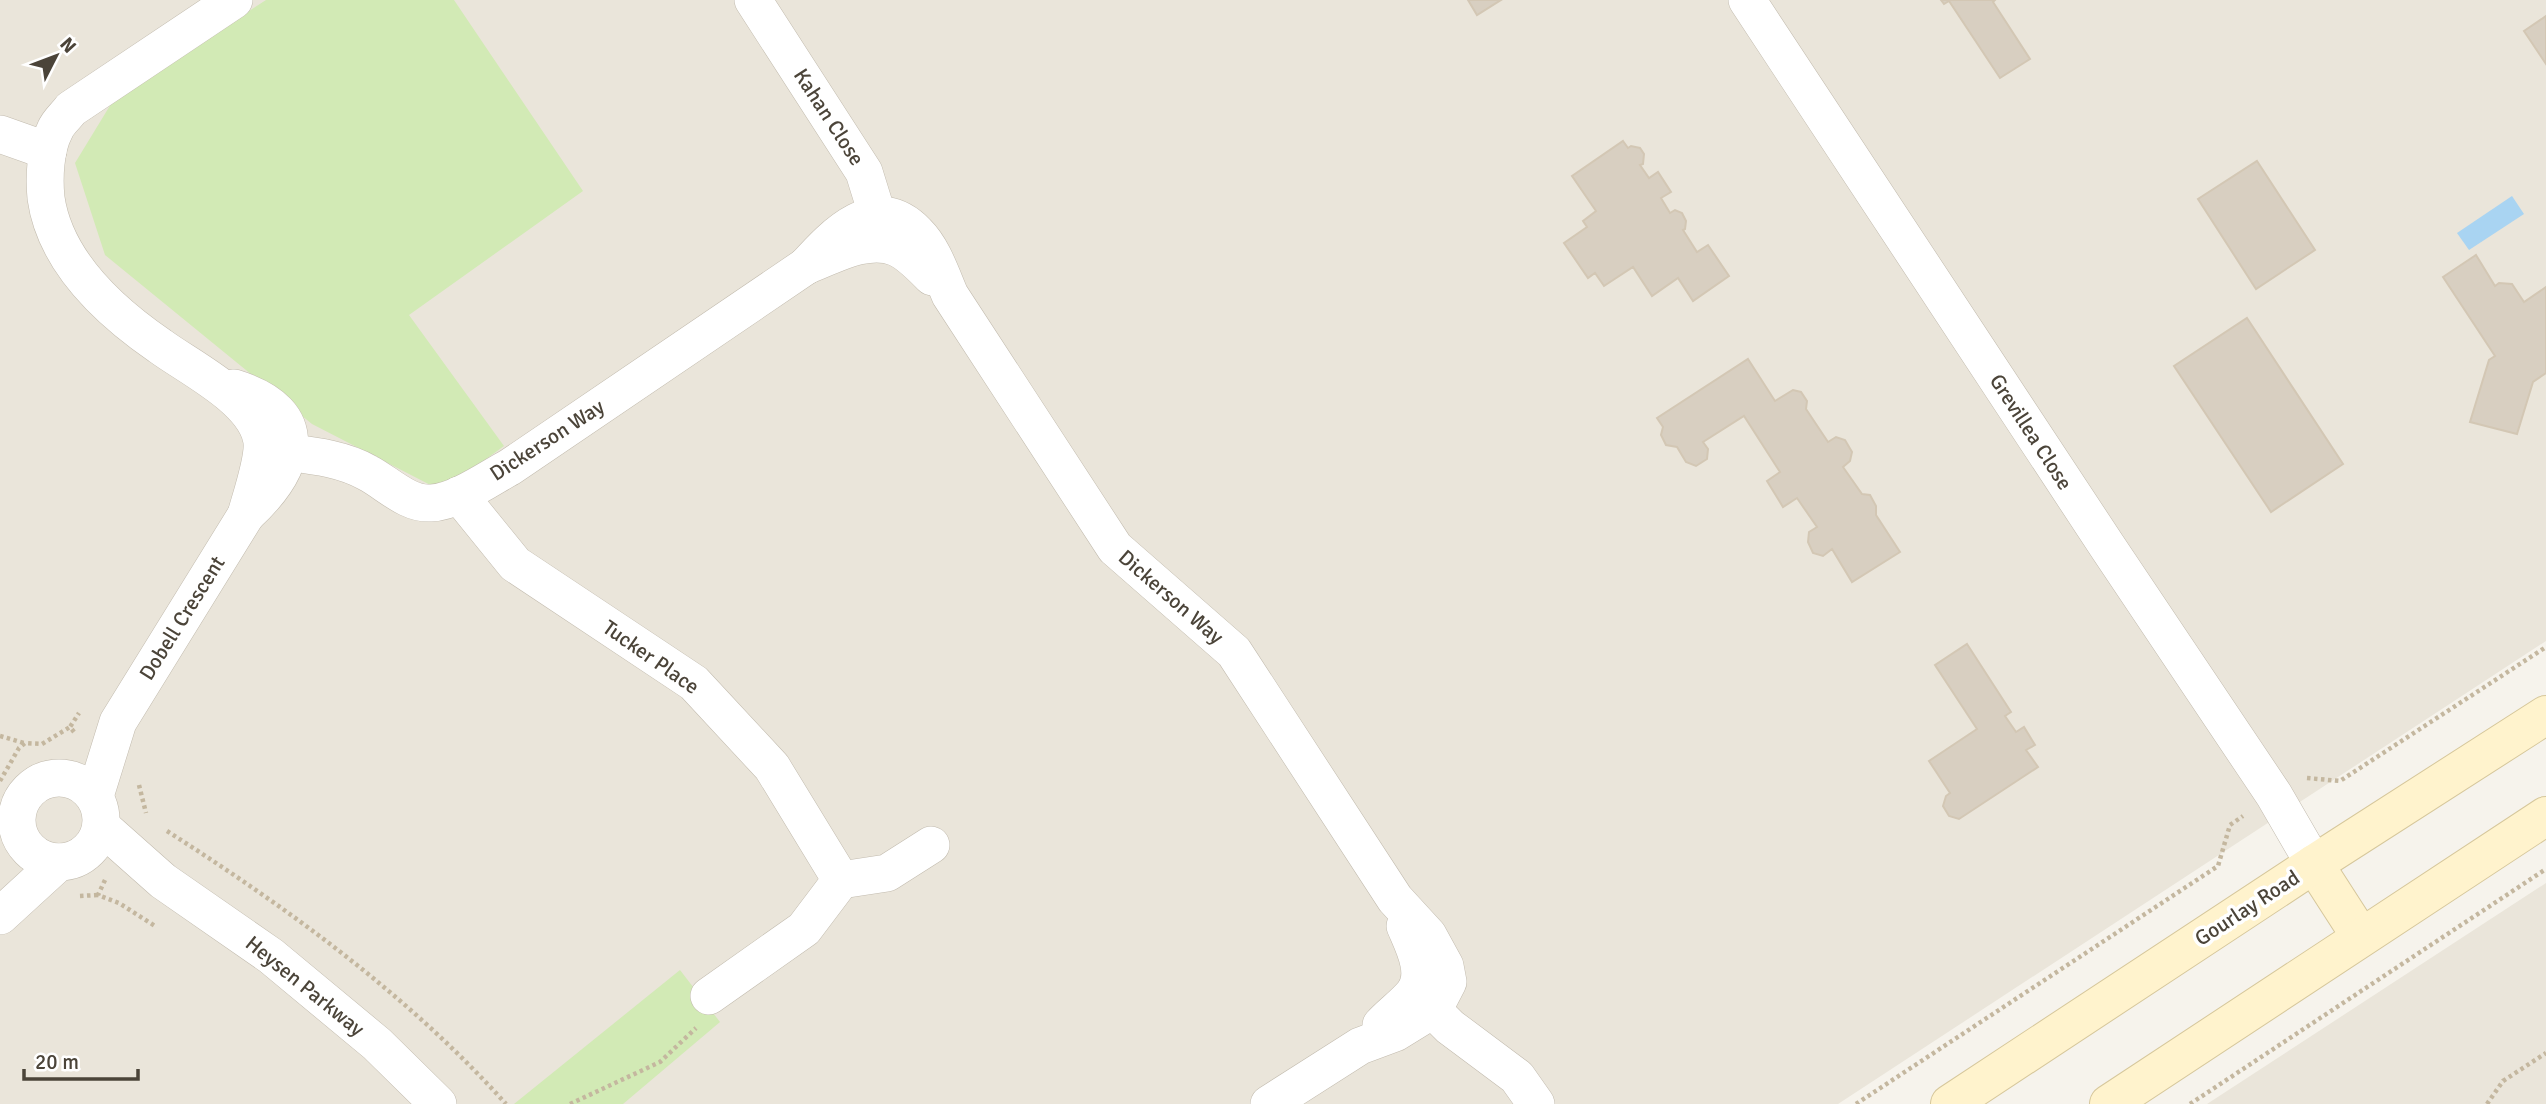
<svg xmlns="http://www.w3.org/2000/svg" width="2546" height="1104" viewBox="0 0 2546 1104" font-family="Signika,sans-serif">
<rect width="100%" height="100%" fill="#f6f3ec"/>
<g fill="#eae5da">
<path d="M0,0H2546V641L1838,1104H0Z"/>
<path d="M2546,883V1104H2207Z"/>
</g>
<g fill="#d2eab5">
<path d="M266,0H454L583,191L409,315L504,446L442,491L312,424L105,255L75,163L114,99Z"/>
<path d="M680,970L720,1022L623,1104H514Z"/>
</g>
<path fill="#a9d4f2" d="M2512,196L2524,214L2469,250L2457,233Z"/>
<g fill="#d8cfc1" stroke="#d3c7b4" stroke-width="2">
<path d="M1468,0H1501L1477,15Z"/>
<path d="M1941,0H1995L1993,2L2030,59L2000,78L1949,1L1944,4Z"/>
<path d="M2546,16V64L2524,31Z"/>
<path d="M1623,141L1628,148L1631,146L1640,148L1644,154L1643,164L1640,165L1649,178L1658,172L1671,192L1661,198L1670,213L1675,210L1682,213L1686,221L1685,229L1683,230L1697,252L1708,245L1729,276L1693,301L1678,278L1652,296L1633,267L1604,286L1595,273L1588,278L1564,243L1587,227L1583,221L1596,211L1572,176Z"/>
<path d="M2257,161L2315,250L2256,289L2198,199Z"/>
<path d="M2476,255L2495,286L2499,283L2512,284L2524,302L2546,287V373L2533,382L2517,434L2470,422L2489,360L2495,356L2443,277Z"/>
<path d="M2247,318L2343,464L2271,512L2174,366Z"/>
<path d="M1748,359L1775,401L1793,390L1801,392L1807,401L1806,409L1828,442L1836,437L1845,440L1852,452L1850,461L1843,467L1862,494L1870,495L1876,506V515L1900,552L1852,582L1832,549L1823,556L1813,553L1808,542L1809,532L1817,527L1797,498L1783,507L1767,481L1780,472L1744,416L1703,442L1708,449L1707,459L1696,466L1686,462L1677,447L1666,445L1661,435L1663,427L1657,418Z"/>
<path d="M1967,644L2011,712L2005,716L2016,732L2024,727L2035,745L2026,750L2038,767L1959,819L1949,816L1943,806L1946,796L1950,793L1929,761L1977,729L1935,665Z"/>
</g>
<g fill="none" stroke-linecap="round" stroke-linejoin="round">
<g stroke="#c2bbae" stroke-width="38">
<g id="minor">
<path d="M234,0L71,109C66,116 58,122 55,130C45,149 44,178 46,198C55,261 109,311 160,346C190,368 252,398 261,437C266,454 251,496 246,515"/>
<path d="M753,0L864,172L877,214L874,239"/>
<path d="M1747,0L2107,546L2274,795L2314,864"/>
<path d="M0,134L48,151"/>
<path d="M806,266C834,235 876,190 917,233C933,249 941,274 950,295L1115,548L1234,652L1395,899L1428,935L1445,966L1448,982L1434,1009L1395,1033L1360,1046L1269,1104"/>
<path d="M263,449C299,455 336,455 368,473C387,483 408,505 431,503C456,502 488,479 510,467L806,266C832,256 868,235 897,248C910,254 922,267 932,277"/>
<path d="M459,495L515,564L694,683L772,767L841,880"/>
<circle cx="59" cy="820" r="42"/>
<path d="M95,796L118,722L246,515C297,468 315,413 234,388"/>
<path d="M101,826L163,881L271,956L377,1044L438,1104"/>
<path d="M0,916L59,862"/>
<path d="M1416,993L1450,1027L1517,1077L1536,1104"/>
<path d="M709,996L804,929L841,880L887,873L931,845"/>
<path d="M1381,1025C1391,1014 1404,1005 1413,994C1429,974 1413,945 1405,926"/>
</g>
</g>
<g stroke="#d6c79b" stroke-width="40">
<g id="secondary">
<path d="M2314,864L2361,937"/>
<path d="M1950,1104L2314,864L2546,715"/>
<path d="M2109,1104L2546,816"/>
</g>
</g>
<g stroke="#c4b79f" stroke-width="4.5" stroke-dasharray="3.5 3.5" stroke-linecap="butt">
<path d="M74,732L70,727L79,713"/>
<path d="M0,736L24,743"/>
<path d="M2307,778L2340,781L2546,647"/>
<path d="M0,781L19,748L25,743L42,744L70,727"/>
<path d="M139,785L146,813"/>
<path d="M167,831C289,909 409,996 506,1104"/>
<path d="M105,880L98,895L119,903L155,926"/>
<path d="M80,896L98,895"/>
<path d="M570,1104L660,1062L696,1028"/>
<path d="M1856,1104L2218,866L2230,825L2243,816"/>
<path d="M2190,1104L2546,869"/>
<path d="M2487,1104L2503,1081L2546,1053"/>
</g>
<use href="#minor" stroke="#fff" stroke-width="37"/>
<use href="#secondary" stroke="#fff3cd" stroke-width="38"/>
</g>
<g text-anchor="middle" stroke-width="7" stroke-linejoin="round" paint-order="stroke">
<g font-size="21" fill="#4b4439" stroke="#fff">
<text transform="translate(829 117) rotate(57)" y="7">Kahan Close</text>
<text transform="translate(2031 432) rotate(57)" y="7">Grevillea Close</text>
<text transform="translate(547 440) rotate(-33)" y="7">Dickerson Way</text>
<text transform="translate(1171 597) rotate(41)" y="7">Dickerson Way</text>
<text transform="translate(182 618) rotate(-58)" y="7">Dobell Crescent</text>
<text transform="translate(651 657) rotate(35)" y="7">Tucker Place</text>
<text transform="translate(2247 908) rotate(-33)" y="7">Gourlay Road</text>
<text transform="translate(305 986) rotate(39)" y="7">Heysen Parkway</text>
</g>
</g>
<g transform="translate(56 56) rotate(48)" stroke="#ffffff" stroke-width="5" paint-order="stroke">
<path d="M0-5L12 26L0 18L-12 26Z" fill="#4b4439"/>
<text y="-10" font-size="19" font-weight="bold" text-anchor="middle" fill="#4b4439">N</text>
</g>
<path d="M24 1069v10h114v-10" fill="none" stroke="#4b4439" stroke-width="3.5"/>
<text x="35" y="1069" font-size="21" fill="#4b4439" stroke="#ffffff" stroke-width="5" paint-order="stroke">20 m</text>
</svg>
